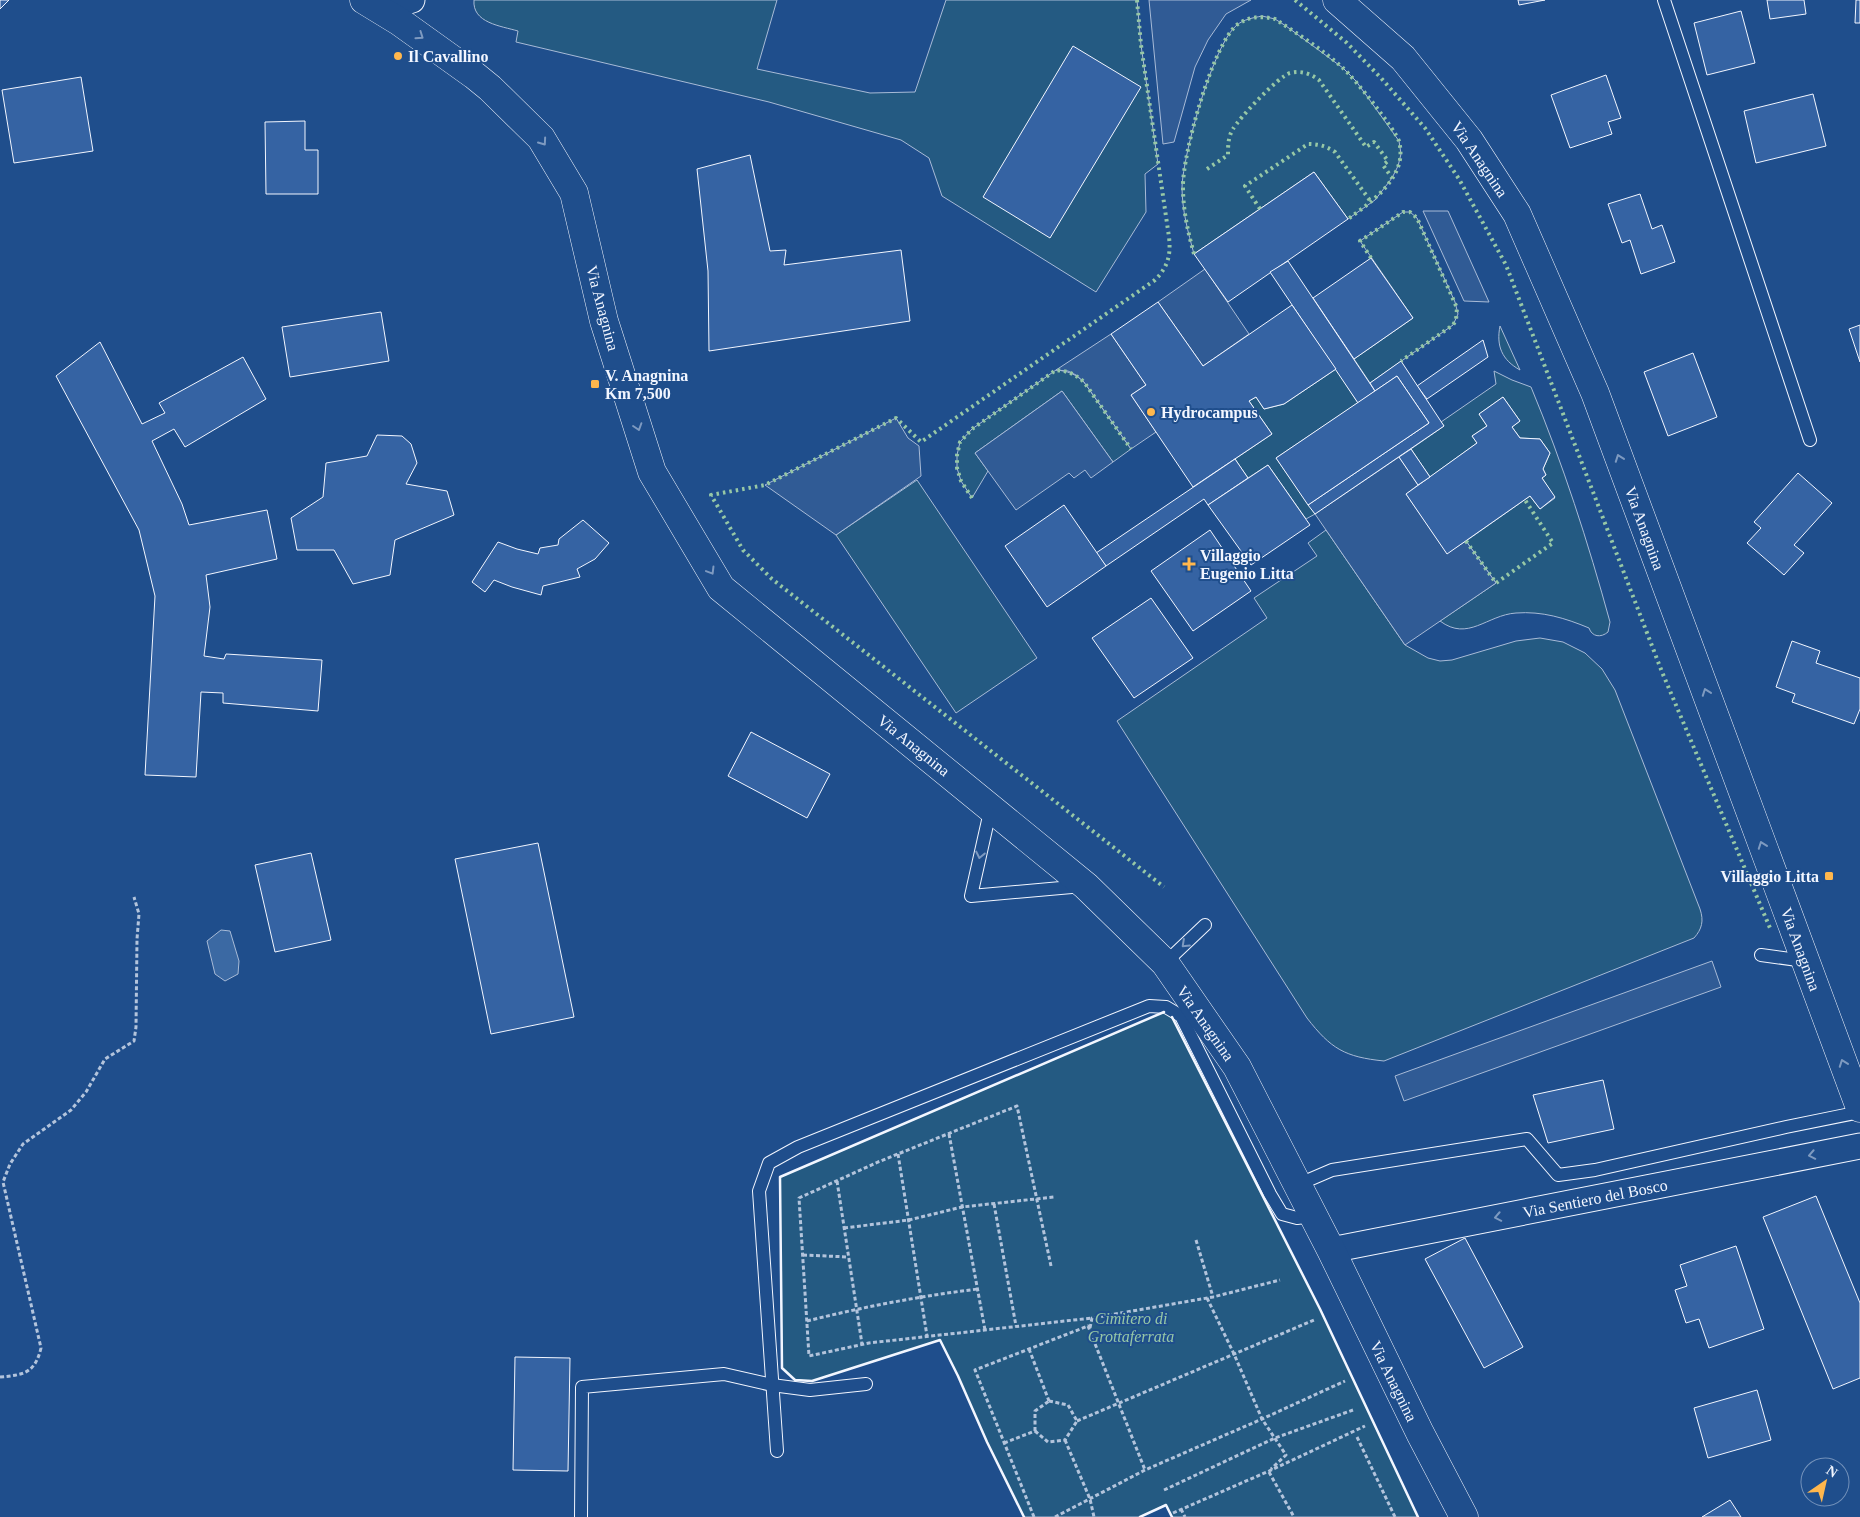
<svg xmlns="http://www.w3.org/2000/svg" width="1860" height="1517" viewBox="0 0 1860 1517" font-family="'Times New Roman',serif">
<rect width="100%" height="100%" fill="#1f4e8c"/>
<g fill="#245a82" stroke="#a8bbd7">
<path d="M474,0H777L757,69L870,93L915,92L946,0H1137L1141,45L1158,164L1145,174L1146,212L1096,292L942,196L929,158L901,140L769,102L516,42L518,31C501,26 472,23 474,0Z"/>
<path d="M1262,16L1275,19L1286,26L1343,68L1356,81L1399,141L1401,154L1398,166L1392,178L1375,200L1348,219L1314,172L1194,254C1188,232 1182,210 1182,187C1183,155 1213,44 1237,25C1244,19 1253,18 1262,16Z"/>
<path d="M1403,212H1410L1417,218L1455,302L1458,314L1453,325L1370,383L1354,359L1413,318L1360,241Z"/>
<path d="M1500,326L1520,370C1502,360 1496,346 1500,326Z"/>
<path d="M1336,369L1358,403L1276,458L1315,514L1306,519L1268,465L1248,478L1235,459L1272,434L1249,401L1256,397L1264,409L1284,404Z"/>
<path d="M1056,370C1068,371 1075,374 1084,382L1131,449L1113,462L1062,391L975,453L988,471L972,498L961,481L957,468V455L960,442L972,429Z"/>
<path d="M1494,371L1512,380L1531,387C1563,464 1588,542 1610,622L1608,632C1601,638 1592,637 1589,628C1565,618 1542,611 1516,613C1487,615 1468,642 1440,621L1496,583L1466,541L1530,496L1540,509L1555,498L1542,478L1546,475L1543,469L1550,453L1540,439L1520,438L1512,427L1520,421L1503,397L1479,414L1487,426L1472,436L1477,443L1430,477L1411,449L1444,426L1441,422L1496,384Z"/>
<path d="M917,480L1037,658L956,713L836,535Z"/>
<path d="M1326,530L1405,645L1428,658L1440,661L1452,660L1516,641L1540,638L1563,642L1585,653L1602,669L1615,690L1700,909C1704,921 1702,929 1694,938L1384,1061C1345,1057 1331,1049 1307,1018L1117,721L1267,618L1254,598L1317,556L1308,543Z"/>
<path d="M1169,1010L1320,1309L1418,1517H1172L1166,1505L1140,1517H1024L987,1442L958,1376L940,1340L812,1381L795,1380L782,1368L780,1177Z"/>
</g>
<g fill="#305b95" stroke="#a8bbd7">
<path d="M1149,0H1251L1226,14L1208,40L1195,67L1174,142L1163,144Z"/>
<path d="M1423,211H1448L1489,302L1464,301Z"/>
<path d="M1205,269L1249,334L1203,366L1158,302Z"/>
<path d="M1111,334L1146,385L1131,395L1156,432L1131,449L1084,382L1076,375L1068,371L1056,370Z"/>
<path d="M1062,391L1113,462L1091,478L1085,470L1074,478L1069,473L1016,510L975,453Z"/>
<path d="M896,418L908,438L919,446L921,476L836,535L765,485Z"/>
<path d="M1399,457L1418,485L1406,494L1447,553L1466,541L1496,583L1405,645L1315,514Z"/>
<path d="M1712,961L1721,987L1404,1101L1395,1076Z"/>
</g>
<path fill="#3b69a3" stroke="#a8bbd7" d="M221,930L230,931L239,961L238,974L225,981L215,974L207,941Z"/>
<g fill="#3563a3" stroke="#f2f6ff">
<path d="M0,0H9L0,9Z"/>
<path d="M1518,0H1545L1519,5Z"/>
<path d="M1767,0H1804L1806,14L1770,19Z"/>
<path d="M1856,0H1860V23H1855Z"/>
<path d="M1741,11L1755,63L1707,75L1694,23Z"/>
<path d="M1073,46L1141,87L1050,238L983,197Z"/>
<path d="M1606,75L1621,118L1608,122L1612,134L1570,148L1551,95Z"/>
<path d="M81,77L93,151L14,163L2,90Z"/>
<path d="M1813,94L1826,146L1756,163L1744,111Z"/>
<path d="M305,121V150H318V194H266L265,122Z"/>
<path d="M750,155L770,251L786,250L784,265L901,250L910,321L709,351L708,271L697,169Z"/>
<path d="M1314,172L1348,219L1228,302L1194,254Z"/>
<path d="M1640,194L1652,229L1662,225L1675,262L1641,274L1630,240L1622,243L1608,204Z"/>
<path d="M1371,258L1413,318L1354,359L1313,298Z"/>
<path d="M1288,261L1375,391L1358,403L1270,272Z"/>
<path d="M1158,302L1203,366L1292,305L1336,369L1284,404L1264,409L1256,397L1249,401L1272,434L1193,487L1131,395L1146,385L1111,334Z"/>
<path d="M381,312L389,361L290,377L282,327Z"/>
<path d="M1860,325V362L1849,329Z"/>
<path d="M1483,340L1488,357L1427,399L1417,386Z"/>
<path d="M100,342L142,424L165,413L159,403L243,357L266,399L185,447L174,429L152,441L182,504L189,525L267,510L277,559L206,575L210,607L204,656L224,659L226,654L322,660L318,711L223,703V693L201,692L196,777L145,775L155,596L139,530L56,376Z"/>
<path d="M1693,353L1717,417L1668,436L1644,372Z"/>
<path d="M1401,361L1444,426L1315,514L1308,505L1429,423L1397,376L1375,391L1370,383Z"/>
<path d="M1397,376L1429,423L1308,505L1276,458Z"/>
<path d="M1503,397L1520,421L1512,427L1520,438L1540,439L1550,453L1543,469L1546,475L1542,478L1555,497L1540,509L1530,496L1447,554L1406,494L1477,443L1472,436L1487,426L1479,414Z"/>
<path d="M377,435L402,436L411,444L417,463L406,484L447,491L454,515L395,540L390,575L353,584L334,550H297L291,518L323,497L326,463L367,456Z"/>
<path d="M1411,449L1430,477L1418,485L1399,457Z"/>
<path d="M1235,459L1248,478L1208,505L1204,499L1106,566L1096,553Z"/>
<path d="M1268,465L1310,525L1251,565L1208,505Z"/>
<path d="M1798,473L1832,503L1794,545L1804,553L1784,575L1747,543L1761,528L1754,522Z"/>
<path d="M1064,505L1106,566L1047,607L1005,546Z"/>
<path d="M583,520L609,543L595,559L577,569L580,577L543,586L541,595L512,587L494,580L485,592L472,582L498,542L517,549L538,554L540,548L558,545L559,539Z"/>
<path d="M1210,530L1251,591L1193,631L1151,571Z"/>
<path d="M1151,598L1193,658L1134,698L1092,638Z"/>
<path d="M1792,641L1820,651L1816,663L1860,678V709L1854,724L1792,702L1795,694L1776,687Z"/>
<path d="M751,732L830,774L807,818L728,776Z"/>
<path d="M538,843L574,1017L491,1034L455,859Z"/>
<path d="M311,853L331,940L275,952L255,865Z"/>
<path d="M1603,1080L1614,1129L1548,1143L1533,1095Z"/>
<path d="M1816,1196L1860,1303V1378L1833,1389L1763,1217Z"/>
<path d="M1465,1238L1523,1347L1484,1368L1425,1259Z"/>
<path d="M1736,1246L1764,1329L1709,1348L1699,1319L1686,1323L1675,1290L1687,1286L1680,1265Z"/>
<path d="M515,1357L570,1358L568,1471L513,1470Z"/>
<path d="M1757,1390L1771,1440L1708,1458L1694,1408Z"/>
<path d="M1730,1500L1741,1517H1702Z"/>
</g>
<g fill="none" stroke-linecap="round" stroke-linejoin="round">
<g stroke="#f2f6ff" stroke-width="14">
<g id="service">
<path d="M1664,0L1810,440"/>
<path d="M991,807L971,896L1083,886"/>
<path d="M1761,955L1805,961"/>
<path d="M1165,963L1205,925"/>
<path d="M1297,1185L1332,1170L1527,1139L1558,1175L1595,1170L1786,1127L1860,1112"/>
<path d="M777,1451L759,1191L769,1163L798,1147L1149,1006L1166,1007L1181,1016L1270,1194L1282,1214L1297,1218L1313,1216"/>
<path d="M581,1517L582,1387L724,1374L772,1385L810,1390L866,1384"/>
</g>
</g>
<g stroke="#f2f6ff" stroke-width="27">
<g id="minor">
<path d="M381,10L412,0"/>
<path d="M1331,1250L1860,1146"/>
</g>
</g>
<g stroke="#f2f6ff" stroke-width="29">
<g id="secondary">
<path d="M364,0L400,22L474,75L490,88L541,138L574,193L604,321L652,472L721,588L1086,886L1165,963L1237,1067L1331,1250L1420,1433L1464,1517"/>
<path d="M1337,0L1403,58L1469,140L1517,214L1595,393L1860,1108"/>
</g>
</g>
<g stroke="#b3c4dc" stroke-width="3" stroke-dasharray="4 2.5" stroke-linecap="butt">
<path d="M949,1134L985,1330"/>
<path d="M898,1154L927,1336"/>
<path d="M837,1181L862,1344"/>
<path d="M994,1204L1016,1326"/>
<path d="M844,1228L909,1220L962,1207L1054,1197"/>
<path d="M1196,1240L1213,1297"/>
<path d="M803,1255L848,1257"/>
<path d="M1051,1266L1017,1106L878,1162L799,1198L809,1356L869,1343L1092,1318"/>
<path d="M1207,1298L1234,1354L1262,1419L1286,1455L1271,1469"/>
<path d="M807,1321C863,1307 920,1296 978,1289"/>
<path d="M1090,1328L1092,1318L1213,1297L1280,1280"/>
<path d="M1029,1349L1049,1401"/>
<path d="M0,1377C24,1375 35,1373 41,1348L3,1182L10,1164L23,1144L71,1110L86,1092L105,1059L134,1041L136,1027L137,939L139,914L134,897"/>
<path d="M1049,1401L1068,1405L1077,1421L1065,1440"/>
<path d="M1077,1421L1314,1320"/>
<path d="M1035,1431V1411L1049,1401"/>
<path d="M1035,1431L1048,1442L1065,1440"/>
<path d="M1357,1437L1395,1517"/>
<path d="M1065,1440L1090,1499L1094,1517"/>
<path d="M1004,1443L1035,1431"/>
<path d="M1269,1472L1294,1517"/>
<path d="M1164,1490L1275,1438L1353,1410"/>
<path d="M1181,1509L1185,1517"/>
<path d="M1173,1513L1269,1471L1365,1426"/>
<path d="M1034,1517L975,1370L1088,1326L1145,1470"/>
<path d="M1055,1517L1145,1470L1262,1419L1345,1381"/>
</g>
<use href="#service" stroke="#1f4e8c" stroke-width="12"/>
<use href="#minor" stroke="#1f4e8c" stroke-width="25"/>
<use href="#secondary" stroke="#1f4e8c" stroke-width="28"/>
<g stroke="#97c8a6" stroke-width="4" stroke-dasharray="2.5 4" stroke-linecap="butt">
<path d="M1137,0L1141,45L1169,237C1171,255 1168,267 1155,280L921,442L896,418L765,485L711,495L743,550L772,579L1164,887"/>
<path d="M1295,0L1347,43L1381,78L1425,128L1459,179L1506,265L1662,672L1770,928"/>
<path d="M1207,169L1228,155C1228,146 1228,137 1233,129C1239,118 1279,76 1290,73C1301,70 1311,74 1319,80L1366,147L1374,142L1388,161L1383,165L1392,178"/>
<path d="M1260,209L1245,186L1308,144C1318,144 1326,146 1335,152L1371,202"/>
<path d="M1194,254C1188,232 1183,211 1183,187C1182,156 1213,42 1238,24C1250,16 1262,16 1275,19C1298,34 1323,50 1343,68C1355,79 1394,128 1399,141C1401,149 1401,157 1399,164C1392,188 1366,206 1348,219"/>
<path d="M1371,258L1360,241L1403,212H1410L1417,218L1457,308L1456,320L1453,325L1401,361"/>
<path d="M972,498L961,481L957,468V455L960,442L972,429L1056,370C1068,371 1075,374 1084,382L1131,449"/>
<path d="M1466,541L1496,583L1553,543L1525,500"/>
</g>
<g stroke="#f2f6ff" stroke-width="2.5">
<path d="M1172,1017L1320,1309L1418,1517"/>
<path d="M1024,1517L987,1442L958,1376L940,1340L812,1381L795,1380L782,1368L780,1177L1164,1012"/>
<path d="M1140,1517L1166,1505L1172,1517"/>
</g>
</g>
<defs><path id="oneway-chevron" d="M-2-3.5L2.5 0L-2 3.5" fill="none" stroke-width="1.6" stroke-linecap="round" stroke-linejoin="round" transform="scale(1.25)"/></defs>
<g stroke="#7e9ac0">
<use href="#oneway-chevron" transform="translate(420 36) rotate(35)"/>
<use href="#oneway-chevron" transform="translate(543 142) rotate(55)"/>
<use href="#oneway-chevron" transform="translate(638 427) rotate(72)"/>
<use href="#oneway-chevron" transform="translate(1619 458) rotate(-110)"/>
<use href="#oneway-chevron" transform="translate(711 571) rotate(59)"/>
<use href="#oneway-chevron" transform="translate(1706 692) rotate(-110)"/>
<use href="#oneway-chevron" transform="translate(1762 845) rotate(-110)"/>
<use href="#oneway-chevron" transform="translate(980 855) rotate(102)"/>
<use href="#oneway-chevron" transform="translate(1185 944) rotate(137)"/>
<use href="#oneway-chevron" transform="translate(1843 1063) rotate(-110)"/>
<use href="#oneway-chevron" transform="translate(1812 1155) rotate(169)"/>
<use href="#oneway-chevron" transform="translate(1498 1217) rotate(169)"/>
</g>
<g fill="#ffb74d" stroke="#1f4e8c" stroke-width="2">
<circle cx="398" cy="56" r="5"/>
<rect x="590" y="379" width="10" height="10" rx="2.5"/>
<circle cx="1151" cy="412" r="5"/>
<path d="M1186.5 556.5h5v5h5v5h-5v5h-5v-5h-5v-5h5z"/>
<rect x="1824" y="871" width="10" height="10" rx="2.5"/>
</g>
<g text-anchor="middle" stroke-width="4" stroke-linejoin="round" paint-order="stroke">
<g font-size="16" font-weight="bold" fill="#f2f6ff" stroke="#1f4e8c" text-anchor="start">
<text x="408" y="62">Il Cavallino</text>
<text x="605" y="381">V. Anagnina<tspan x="605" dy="18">Km 7,500</tspan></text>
<text x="1161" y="418">Hydrocampus</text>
<text x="1200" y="561">Villaggio<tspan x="1200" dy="18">Eugenio Litta</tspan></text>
<text x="1819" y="882" text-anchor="end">Villaggio Litta</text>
</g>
<g font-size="16" fill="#f2f6ff" stroke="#1f4e8c">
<text transform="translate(1480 159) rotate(56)" y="6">Via Anagnina</text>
<text transform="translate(603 308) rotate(75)" y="6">Via Anagnina</text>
<text transform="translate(1645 528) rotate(70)" y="6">Via Anagnina</text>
<text transform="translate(914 745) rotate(39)" y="6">Via Anagnina</text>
<text transform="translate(1801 949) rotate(70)" y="6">Via Anagnina</text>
<text transform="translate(1206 1023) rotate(55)" y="6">Via Anagnina</text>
<text transform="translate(1595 1198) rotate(-11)" y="6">Via Sentiero del Bosco</text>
<text transform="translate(1394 1381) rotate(64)" y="6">Via Anagnina</text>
</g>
<g font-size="16" font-style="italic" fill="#97c8a6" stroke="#1f4e8c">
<text x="1131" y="1324">Cimitero di<tspan x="1131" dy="18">Grottaferrata</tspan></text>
</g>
</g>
<g transform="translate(1825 1482) rotate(34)"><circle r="24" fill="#1f4e8c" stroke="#7391ba"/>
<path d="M0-4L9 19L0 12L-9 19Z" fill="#ffb74d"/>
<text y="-8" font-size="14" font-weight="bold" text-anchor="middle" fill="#f2f6ff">N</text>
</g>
</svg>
